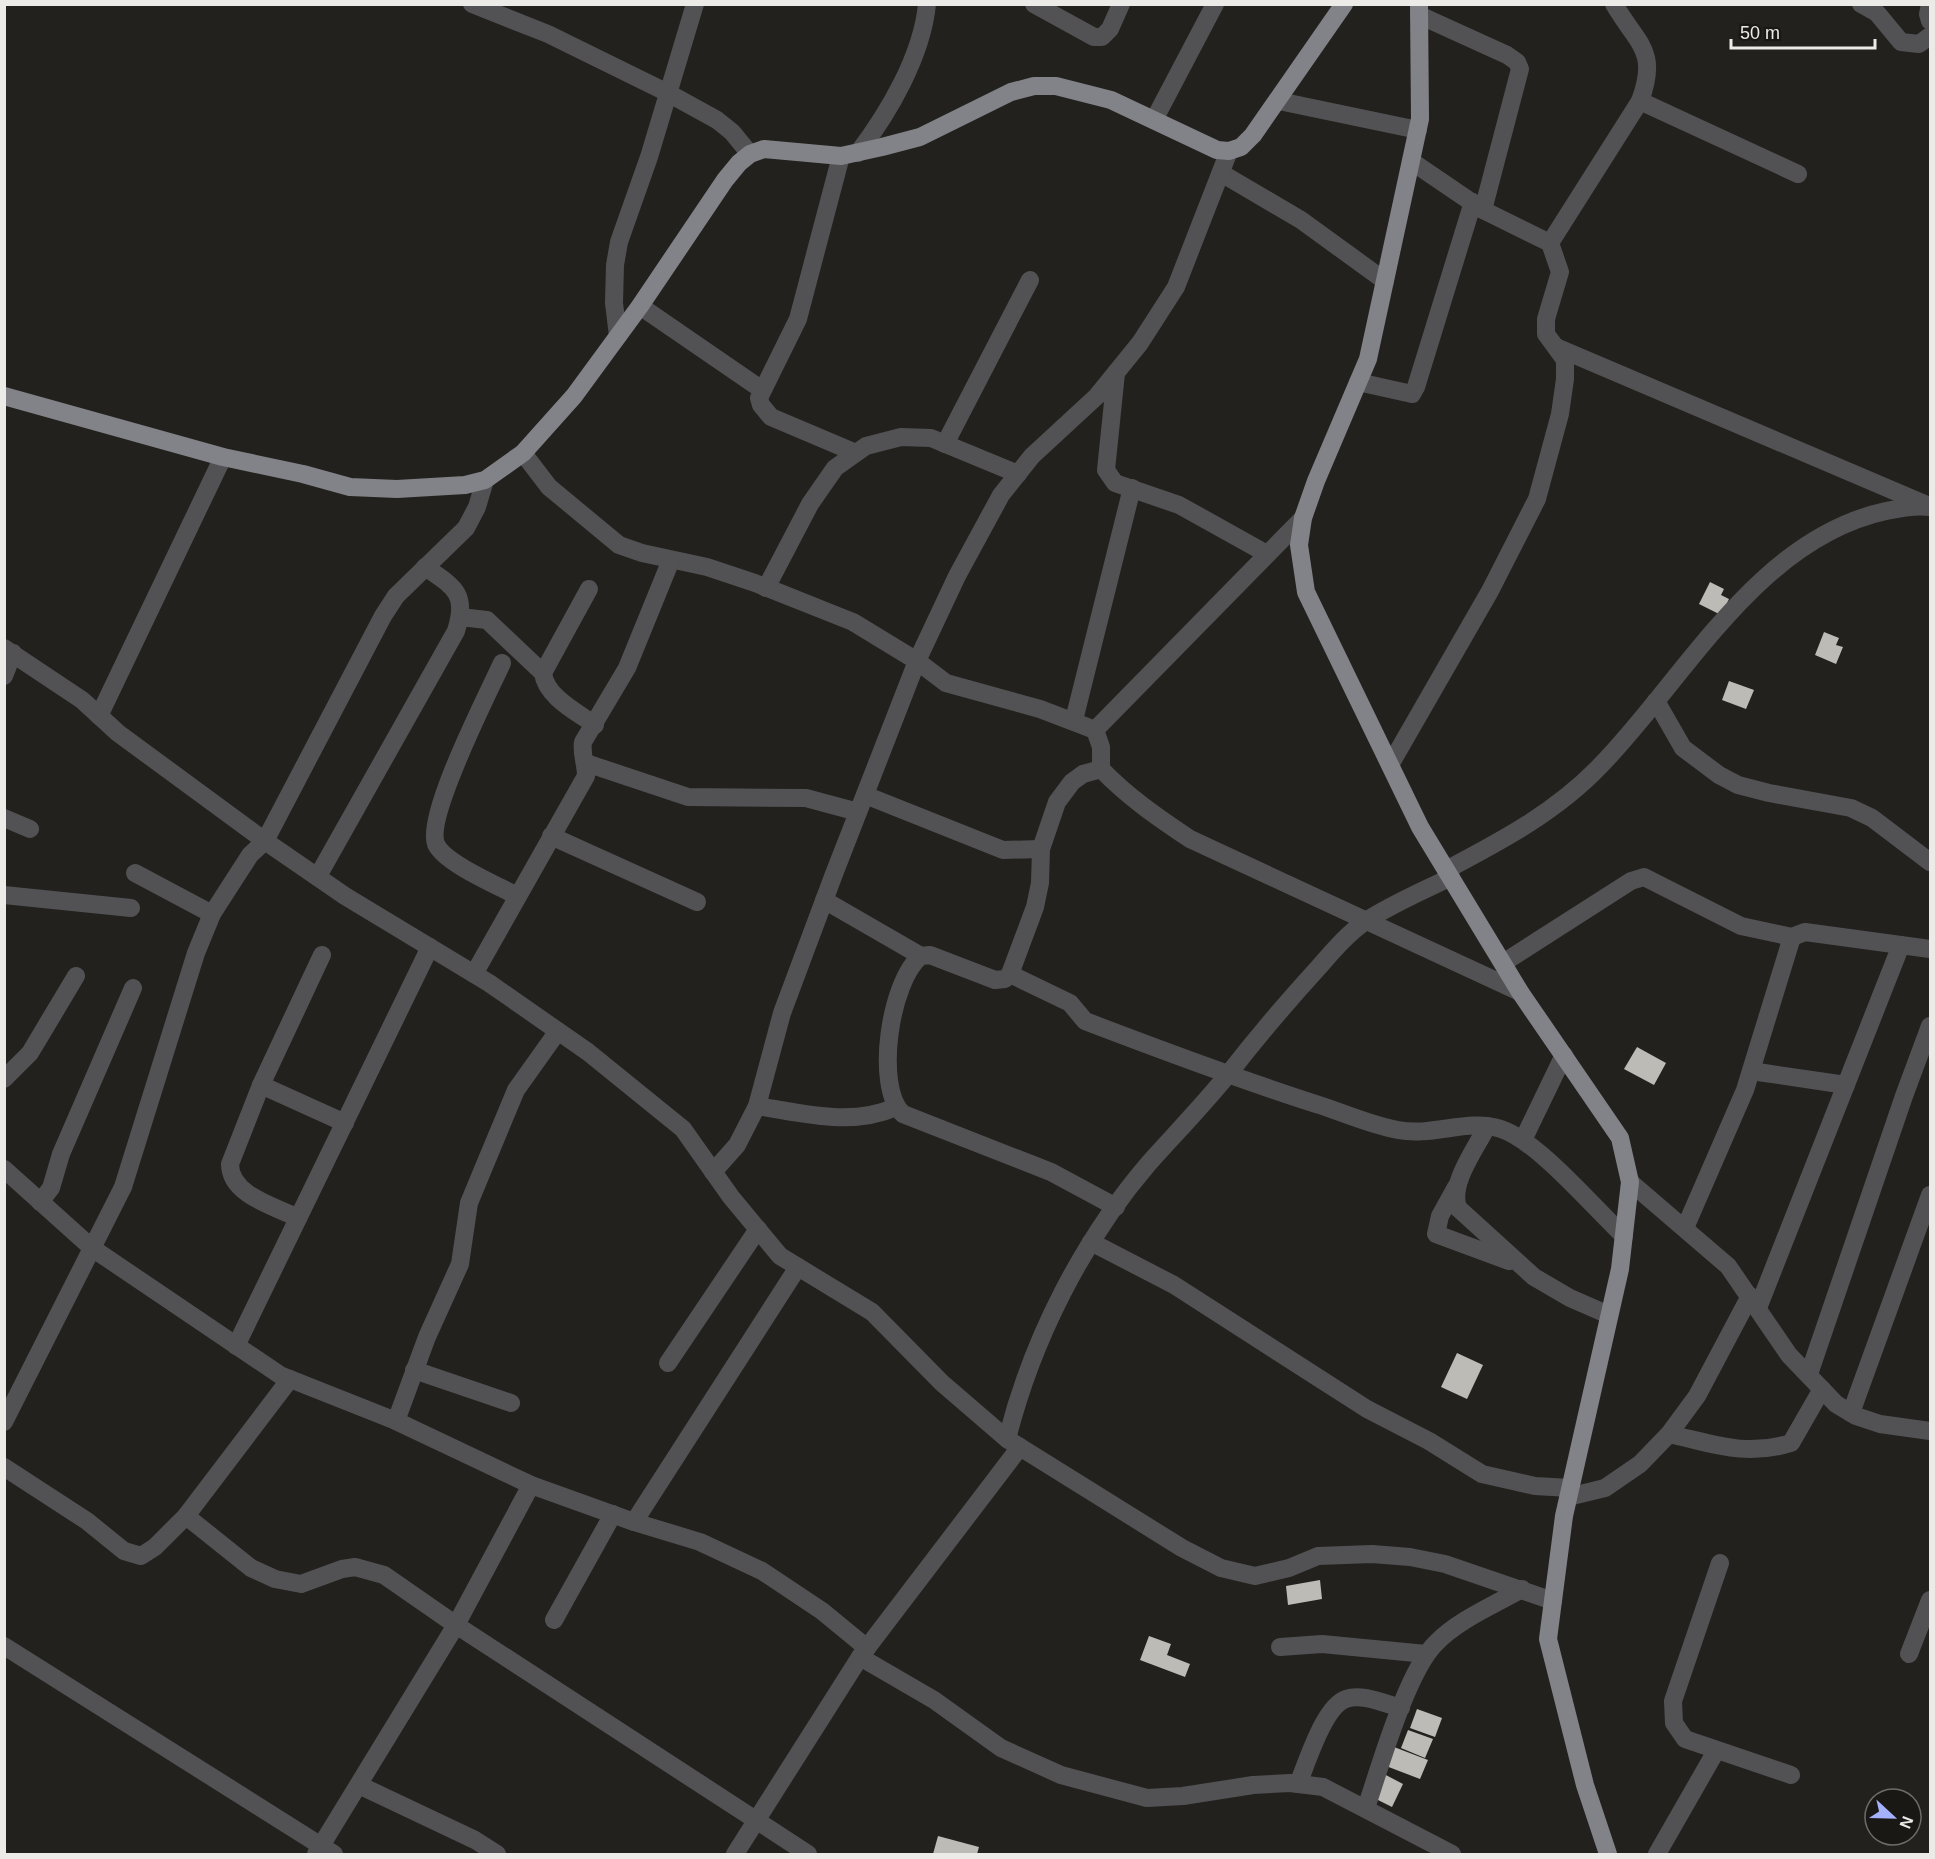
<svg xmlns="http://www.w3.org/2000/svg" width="1935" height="1859" viewBox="0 0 1935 1859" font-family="Helvetica,sans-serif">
<rect width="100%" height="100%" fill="#23211d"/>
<g fill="#bdbbb6">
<path d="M1710,582L1724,589L1721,595L1729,599L1721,615L1699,604Z"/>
<path d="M1824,632L1839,638L1836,645L1843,647L1836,664L1815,655Z"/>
<path d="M1729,681L1754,690L1746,709L1722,700Z"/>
<path d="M1637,1047L1666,1063L1654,1085L1624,1069Z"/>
<path d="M1457,1353L1483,1365L1467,1399L1441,1387Z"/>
<path d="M1320,1580L1322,1599L1288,1605L1286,1586Z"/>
<path d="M1149,1636L1171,1644L1167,1655L1190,1664L1185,1677L1140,1660Z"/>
<path d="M1417,1709L1442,1718L1435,1737L1410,1728Z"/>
<path d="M1408,1730L1433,1739L1425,1758L1401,1748Z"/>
<path d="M1394,1747L1428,1760L1420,1779L1386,1766Z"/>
<path d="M1382,1773L1403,1784L1392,1807L1370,1796Z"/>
<path d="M938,1836L979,1847L977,1854H933Z"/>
</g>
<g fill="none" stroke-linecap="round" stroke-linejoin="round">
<g stroke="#525255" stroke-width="18">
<path d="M472,4L548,34L668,93L717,120L732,132L750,154"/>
<path d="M1034,4L1094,37H1102L1110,29L1121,4"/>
<path d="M1861,4L1877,13L1901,42L1919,44L1930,36"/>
<path d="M1930,4L1928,14L1930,21"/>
<path d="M1419,15L1507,55L1517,62L1520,69L1483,210"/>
<path d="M1279,101L1418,130"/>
<path d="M1640,101L1798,174"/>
<path d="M1154,120L1215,4"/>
<path d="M858,153C889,112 922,56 927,4"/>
<path d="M841,156L798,319L759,398L761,405L771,417L856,453"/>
<path d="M1221,173L1301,220L1385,281"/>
<path d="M1550,243L1640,101C1659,50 1637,44 1614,4"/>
<path d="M640,306L761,389"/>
<path d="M618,336L614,303L615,265L619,242L649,157L695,4"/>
<path d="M1556,347L1927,505"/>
<path d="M1116,373L1106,470L1115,483L1179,505L1267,554"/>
<path d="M1358,382L1412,394L1416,387L1473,202"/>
<path d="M945,444L1030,280"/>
<path d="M523,453L549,487L619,545L642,553L707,567L755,583L853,622L917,661L946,683L1040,709L1095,730L1101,747V769C1128,797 1157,817 1190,839L1520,992"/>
<path d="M766,588L810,504L835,468L866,446L901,437L931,438L1018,474"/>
<path d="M589,589L543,673C546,697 577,712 595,725"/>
<path d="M460,617L487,620L543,673"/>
<path d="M4,648L82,700L118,733L265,841L345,896L489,983L588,1052L683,1129L731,1197L780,1256L872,1312L942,1383L1007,1439L1182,1548L1221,1568L1255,1576L1289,1568L1318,1556L1372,1554L1410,1557L1445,1564L1553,1601"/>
<path d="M502,663C488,694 425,816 436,844C444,863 499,886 517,896"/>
<path d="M4,676L13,653"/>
<path d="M1656,701L1683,748L1719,775L1738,785L1769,793L1851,808L1872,818L1930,862"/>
<path d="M99,716L223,457"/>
<path d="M1074,720L1132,488"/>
<path d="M1095,730L1303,518"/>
<path d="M586,763L688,797L806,798L858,812"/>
<path d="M1390,765L1490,591L1537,499L1560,414L1565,379V360L1546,334V319L1560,272L1550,243L1483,210L1411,161"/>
<path d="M1101,769L1083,774L1072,782L1057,802L1041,849L1040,883L1035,907L1010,974L1005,979L995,980L930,955L921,956C890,980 874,1088 903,1114L1051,1172L1116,1207"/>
<path d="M865,795L1003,850L1041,849"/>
<path d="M4,818L30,829"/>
<path d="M551,836L697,902"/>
<path d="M1446,870C1501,841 1556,812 1600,766C1685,679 1757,539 1886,511C1900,508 1916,505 1930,507"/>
<path d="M135,873L212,914"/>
<path d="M318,876L456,631C468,593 454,587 425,567"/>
<path d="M4,895L131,908"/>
<path d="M824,900L921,956"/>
<path d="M1503,963L1631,881L1644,877L1741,926L1792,937"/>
<path d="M474,974L586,776C586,763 581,754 583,742L627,668L671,560"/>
<path d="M1010,974L1070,1003L1085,1021C1161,1050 1238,1079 1316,1104C1342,1112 1370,1125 1398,1130C1433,1137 1468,1118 1501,1129C1538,1141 1594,1208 1624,1236"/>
<path d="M1751,1071L1846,1085"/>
<path d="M4,1079L30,1053L76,976"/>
<path d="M261,1085L345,1123"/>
<path d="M757,1106C803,1113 851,1127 896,1107"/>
<path d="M1487,1126C1476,1149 1449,1183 1458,1208L1534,1277L1570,1298L1609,1315"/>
<path d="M1523,1140L1564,1055"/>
<path d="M4,1169L92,1248L280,1375L396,1421L531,1485L634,1522L700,1542L762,1571L822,1611L867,1648"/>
<path d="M713,1172L737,1145L757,1106L782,1013L834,874L917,661L957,576L1001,495L1032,456L1097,396L1140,343L1176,287L1229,151"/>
<path d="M1630,1182L1728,1266L1789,1355L1836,1404L1856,1416L1880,1424L1930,1431"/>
<path d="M1456,1187L1440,1216L1436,1234L1509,1261"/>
<path d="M40,1202L51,1188L61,1154L133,988"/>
<path d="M298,1218C274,1206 230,1195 230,1164L261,1085L322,955"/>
<path d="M1685,1228L1745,1090L1792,937L1805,932L1930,949"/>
<path d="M1091,1242L1174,1285L1367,1409L1429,1441L1482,1474L1535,1486L1570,1488"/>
<path d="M1758,1308L1901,945"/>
<path d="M236,1346L430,947"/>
<path d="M668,1363L758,1229"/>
<path d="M414,1370L511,1403"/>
<path d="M1809,1374L1904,1096L1930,1026"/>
<path d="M1851,1413L1930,1195"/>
<path d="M396,1421L427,1337L460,1264L469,1203L486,1162L516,1090L558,1031"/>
<path d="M4,1422L123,1187L196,953L212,914L250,855L265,841L383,616L396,596L466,528L477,507L485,480"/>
<path d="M1669,1434C1714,1444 1745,1457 1791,1443L1822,1389"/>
<path d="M1007,1439C1032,1340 1082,1241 1149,1163C1176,1133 1204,1104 1230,1072C1258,1036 1287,1002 1318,968C1332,952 1348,933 1366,921C1392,904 1423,891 1451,877"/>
<path d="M4,1467L87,1521L124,1551L141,1556L155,1547L186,1516L290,1379"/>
<path d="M1568,1497L1605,1488L1640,1464L1669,1434L1697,1396L1750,1296"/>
<path d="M186,1516L251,1568L275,1579L301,1584L342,1569L355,1567L384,1575L456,1625L808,1854"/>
<path d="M634,1522L798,1267"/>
<path d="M1720,1563L1673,1701L1674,1723L1685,1739L1791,1775"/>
<path d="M554,1620L613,1514"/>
<path d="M4,1646L334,1854"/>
<path d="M1280,1647L1322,1644L1426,1654"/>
<path d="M1909,1654L1930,1600"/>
<path d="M860,1657L934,1700L1001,1748L1061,1775L1147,1798L1183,1796L1253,1785L1290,1783L1323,1787L1452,1854"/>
<path d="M1298,1784C1307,1763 1324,1706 1346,1699C1362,1693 1385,1704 1401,1708"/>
<path d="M359,1785L475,1840L497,1854"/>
<path d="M1366,1808C1380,1767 1407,1671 1436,1643C1458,1620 1494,1605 1522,1589"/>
<path d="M316,1854L456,1625L531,1485"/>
<path d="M735,1854L860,1657L1020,1447"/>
<path d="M1657,1854L1716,1751"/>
</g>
<g stroke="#828388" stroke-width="18">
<path d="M1419,4L1420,119L1368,359L1316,481L1303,518L1299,545L1306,592L1420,827L1520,992L1620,1138L1630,1182L1620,1269L1564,1516L1548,1639L1585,1785L1608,1854"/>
<path d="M4,396L223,457L303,474L350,487L397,489L465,485L485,480L523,453L574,396L640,306L725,180L739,163L750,154L764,149L841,156L882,147L920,137L1011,92L1034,86H1056L1111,100L1217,150L1229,151L1241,147L1253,135L1344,4"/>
</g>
</g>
<rect width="1935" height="1859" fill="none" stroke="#ecebe8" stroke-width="12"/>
<g transform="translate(1893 1817) rotate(112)"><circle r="28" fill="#1a1814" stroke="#6e6c69" stroke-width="1.5"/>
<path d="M0-4.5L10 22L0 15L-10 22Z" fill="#a6b1fc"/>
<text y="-9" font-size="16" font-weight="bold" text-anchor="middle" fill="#ecebe8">N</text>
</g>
<path d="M1731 39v9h144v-9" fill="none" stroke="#ecebe8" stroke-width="3"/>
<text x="1740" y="39" font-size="18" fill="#ecebe8" stroke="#1a1814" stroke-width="4.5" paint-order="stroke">50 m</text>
</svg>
